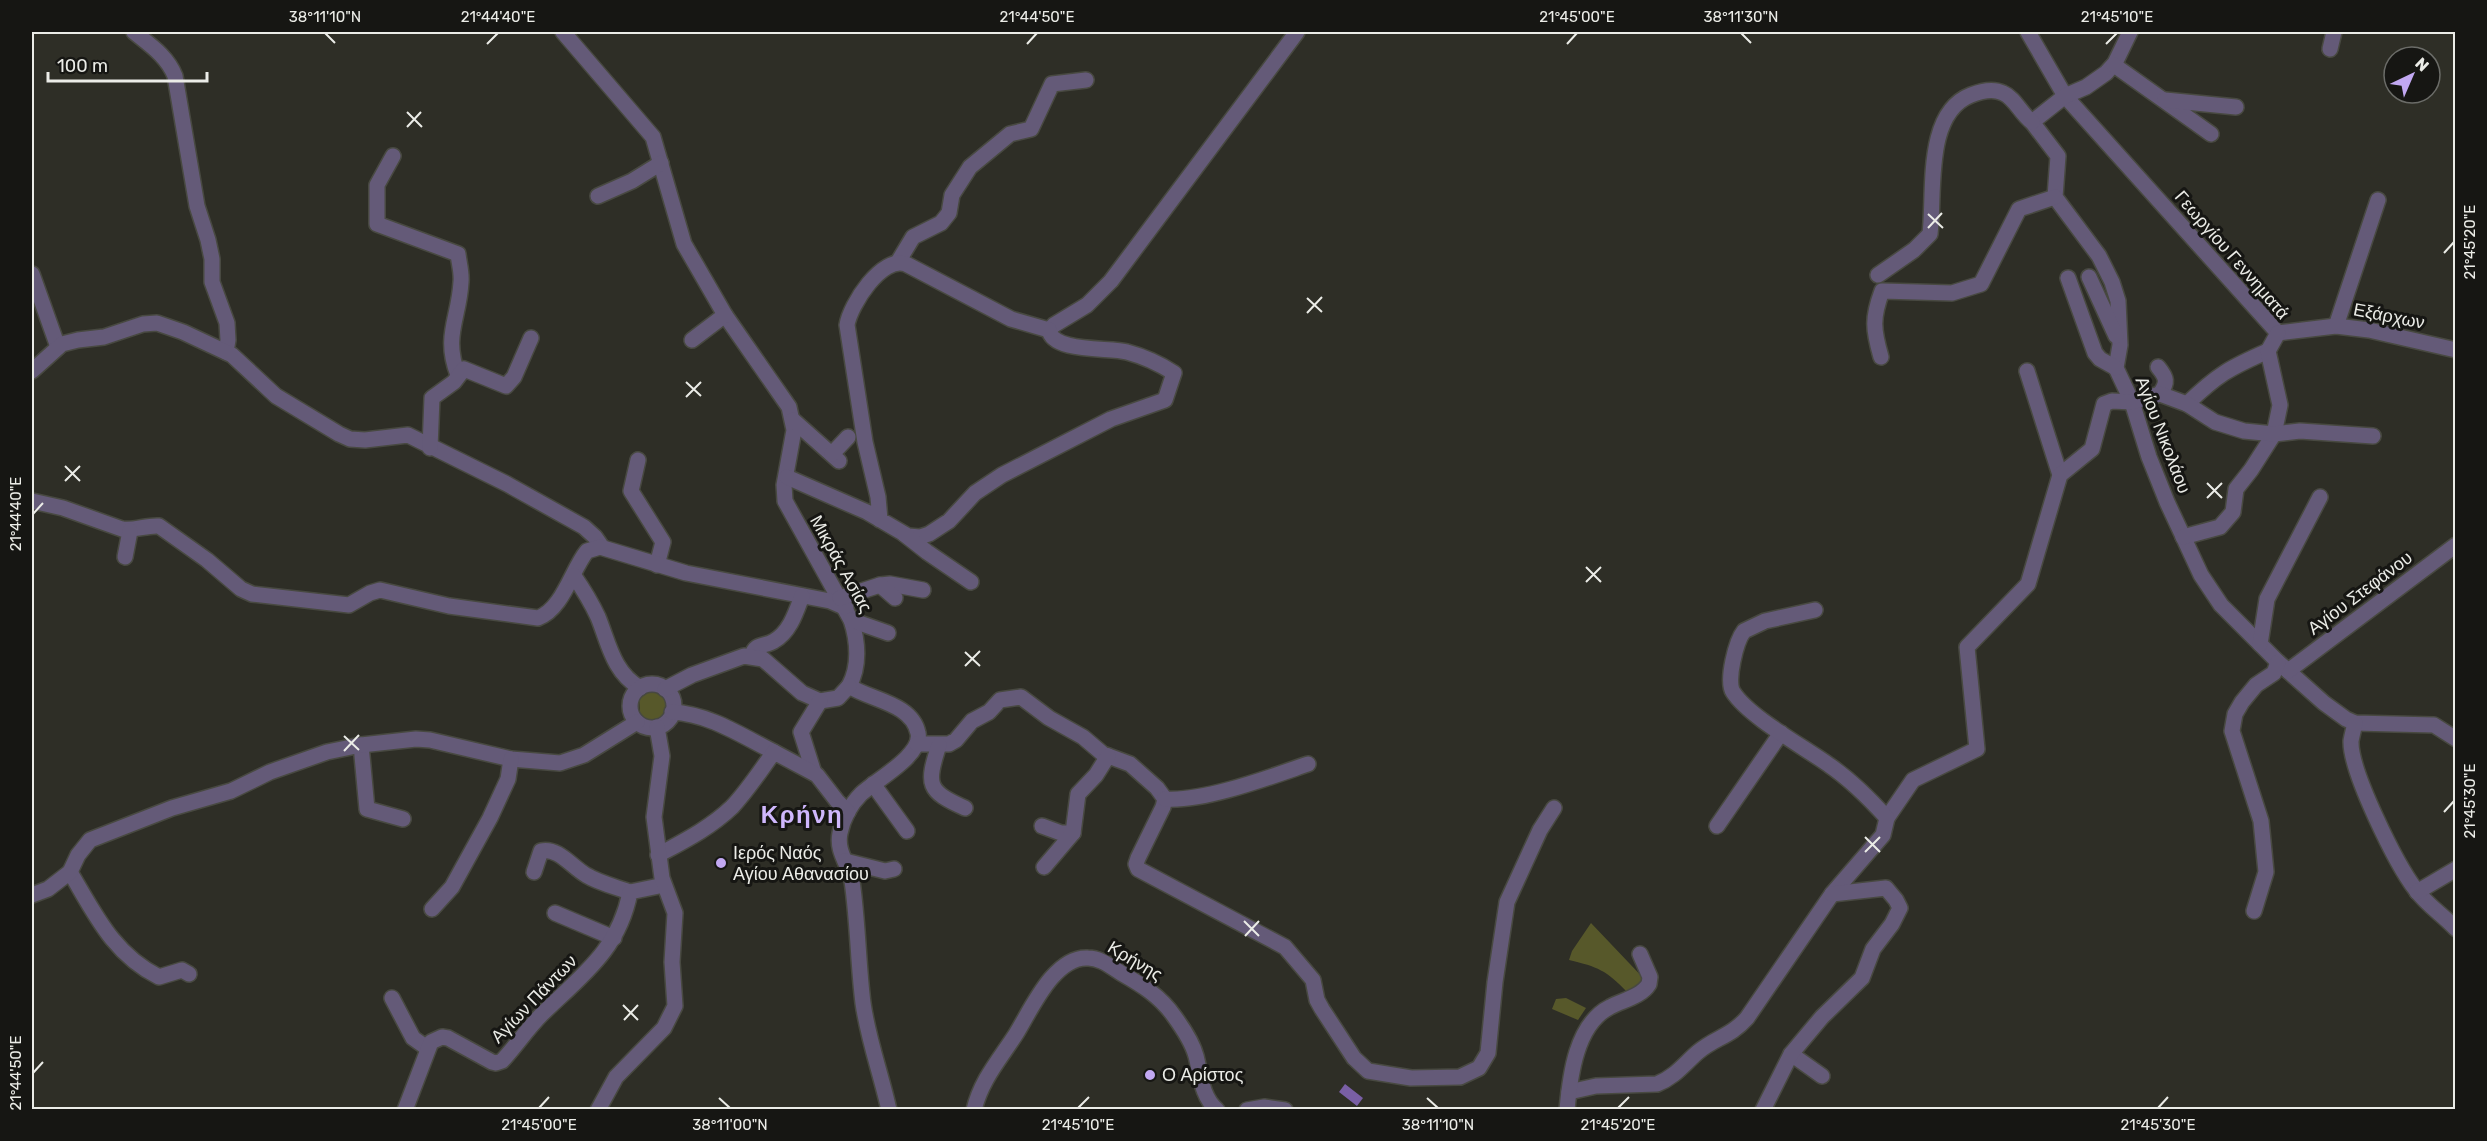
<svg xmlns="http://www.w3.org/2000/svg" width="2487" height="1141" viewBox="0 0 2487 1141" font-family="Rubik,sans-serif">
<rect width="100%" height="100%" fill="#2e2e26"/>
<g fill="#57582a">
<path d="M657,689L668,700L670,708L664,721L650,726L640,717L639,694Z"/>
<path d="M1591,923L1649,984L1627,992C1606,970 1598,967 1569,960L1572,951Z"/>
<path d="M1566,998L1586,1008L1578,1020L1552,1009L1556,999Z"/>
</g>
<path fill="#795fa5" d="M1345,1084L1363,1098L1357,1106L1339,1092Z"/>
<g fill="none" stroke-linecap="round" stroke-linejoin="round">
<g stroke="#484941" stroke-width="18">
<g id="minor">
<path d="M134,32C150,45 167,56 175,76L197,206L208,240L212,259V282L227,323L228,340L226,352"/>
<path d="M563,32L653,137L684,244L725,315L789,407L794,430L784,485L785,501L851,620C858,641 860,666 849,686C870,700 912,703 918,733C923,755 876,780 861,794C851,804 843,819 840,833C836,852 849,864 852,881C858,922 858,963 863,1003C868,1039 881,1074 889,1110"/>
<path d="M2028,32L2065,96L2278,333"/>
<path d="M2130,32L2115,63L2106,73L2086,87L2065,96L2032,122L2058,156L2055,197L2099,256L2112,282L2118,301L2120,345L2116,368L2132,402L2149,457L2167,502L2201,575L2221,605L2278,662L2324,703L2346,719L2355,723L2434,725L2456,739"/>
<path d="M2330,49L2334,32"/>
<path d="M2114,65L2211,134"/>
<path d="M2165,100L2236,107"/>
<path d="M393,156L377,185V224L458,254C459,263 462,273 461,282C459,319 443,336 458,375"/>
<path d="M598,196L632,181L661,163"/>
<path d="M898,262L913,237L941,223L949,213L952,195L970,167L1010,134L1031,129L1052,84L1086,80"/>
<path d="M32,274L58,347"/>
<path d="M1878,275L1914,250L1930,234C1935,193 1924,113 1971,95C1981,91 1993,88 2003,93C2015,98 2021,114 2032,122"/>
<path d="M2089,277L2116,336"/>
<path d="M2068,278L2095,353L2100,359L2116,368"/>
<path d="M2336,326L2378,200"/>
<path d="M1049,330L1054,325L1087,305L1111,281L1297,32"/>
<path d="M2278,333L2336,326L2369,330L2456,350"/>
<path d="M692,340L725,315"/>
<path d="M1881,357C1873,329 1872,318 1882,291L1952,293L1981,284L2019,209L2055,197"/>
<path d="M2158,367C2167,378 2168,382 2160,394"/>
<path d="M32,371L62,344L78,340L104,337L143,324L157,323L183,332L232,355L276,396L339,434L350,439L365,440L408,435L507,484L584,527L595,537L602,547"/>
<path d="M2027,371L2060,475"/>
<path d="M2187,404C2217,375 2229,368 2268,351"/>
<path d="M793,420L839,461"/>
<path d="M430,448L432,398L454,382L464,369L506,386L514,377L531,338"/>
<path d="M832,454L848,437"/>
<path d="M638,460L631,491L663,542L657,565"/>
<path d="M787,477L867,512L908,536L920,537L929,534L949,521L975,493L1002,475L1111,419L1165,400L1174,373C1160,364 1142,356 1127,352C1110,347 1053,353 1049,330L1011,319L906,264C882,255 850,305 847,325L865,442L878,497L880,520"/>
<path d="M32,501L63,508L122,529C135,531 146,525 159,526L207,560L241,589L252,594L349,605L370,593L380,590L449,606L538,618C563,609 572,569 587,551L600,547L686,573L830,601L846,608"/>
<path d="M904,534L927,552L971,582"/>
<path d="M2183,537L2220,527L2233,512L2236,489L2251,470L2274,434L2280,405L2268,351L2278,333"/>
<path d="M125,557L130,531"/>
<path d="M574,576C583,589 591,602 598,617C609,644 613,672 640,688"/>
<path d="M880,585L890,584L923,590"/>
<path d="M840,598L880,585L895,598"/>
<path d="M851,620L888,633"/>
<path d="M2260,644L2267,599L2320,497"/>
<path d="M752,656C754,643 765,647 774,641C790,632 796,612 802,596"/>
<path d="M2288,671L2456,545"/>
<circle cx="652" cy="706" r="22"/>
<path d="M665,689L692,675L744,656L763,659L802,693L820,701L838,698L849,686"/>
<path d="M672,712C710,714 742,736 774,752"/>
<path d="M2355,723C2354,728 2352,735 2351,741C2350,771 2396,864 2416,890C2427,905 2443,915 2456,929"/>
<path d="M917,744H949L956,740L972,721L989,712L1000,700L1021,697L1049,718L1083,737L1103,754L1130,764L1157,788L1165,799L1163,807L1138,858L1136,864L1138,869L1285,947L1313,980L1317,1000L1322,1009L1354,1058L1368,1071L1411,1078L1460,1077L1479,1068L1488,1053L1495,982L1507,902L1540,830L1554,808"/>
<path d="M361,745L367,809L403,819"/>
<path d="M939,745C926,785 927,791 965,808"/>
<path d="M814,773L801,732L820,701"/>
<path d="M873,784L907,831"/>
<path d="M1165,799C1204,802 1270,777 1308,764"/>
<path d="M1887,818L1913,780L1977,749L1967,647L2028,584L2060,475L2092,449L2104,404L2112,401L2132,402L2160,394L2187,404L2215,422L2244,431L2274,434L2300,431L2373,436"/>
<path d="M1042,826L1061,833H1073"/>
<path d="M1717,826L1781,733"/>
<path d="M658,855C684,841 710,828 732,807C748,790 760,771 774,752L817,775L837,801L848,812"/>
<path d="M845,861L885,871L894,869"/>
<path d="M1044,867L1073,833L1078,794L1096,775L1108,756"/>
<path d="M70,872C95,914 113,954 159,977L182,970L189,974"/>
<path d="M534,872L541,851C558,847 572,867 586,875C599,883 616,887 630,892"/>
<path d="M2417,892L2456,869"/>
<path d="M32,895L48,889L70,872L78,855L90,840L172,808L231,791L270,772L327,752L361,745L416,739L430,740L511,759L560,763L584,755L637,722"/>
<path d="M432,909L452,887L490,818L508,779L511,759"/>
<path d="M2254,911L2266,872L2261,821L2232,731L2235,714L2242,702L2256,685L2274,673L2278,662"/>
<path d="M555,913L614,938"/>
<path d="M392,998L413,1038L427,1048"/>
<path d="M1791,1054L1822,1076"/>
<path d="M1569,1092L1596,1086L1657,1084C1675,1077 1684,1064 1698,1052C1716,1037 1730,1037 1747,1018L1832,894L1883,835L1887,818C1869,798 1851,780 1829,765C1804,747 1749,717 1733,692C1726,681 1736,641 1744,631L1765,621L1815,610"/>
<path d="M405,1110L431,1042L442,1037L448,1038L492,1062L496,1063L502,1061C516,1046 527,1029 542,1014C581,976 619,950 630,892L664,885"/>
<path d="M598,1110L616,1077L664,1028L675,1006L672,962L675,913L662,878L654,817L662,756L657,727"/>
<path d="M974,1110C981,1080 1000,1059 1016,1034C1031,1010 1054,956 1088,958C1101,958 1111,967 1121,973C1142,985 1160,996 1174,1016C1182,1027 1192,1041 1196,1056C1201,1075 1201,1096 1217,1110"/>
<path d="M1247,1110L1264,1107L1285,1110"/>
<path d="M1567,1110C1570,1076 1576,1024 1610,1007C1623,1000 1641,997 1649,984L1650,977L1640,954"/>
<path d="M1763,1110L1791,1054L1822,1017L1862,978L1873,949L1892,924L1900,908L1896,900L1886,888L1832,894"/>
</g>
</g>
<use href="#minor" stroke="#645a78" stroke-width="15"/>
</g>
<path fill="none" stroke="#ebece7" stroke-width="2" d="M325,33L335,43M1741,33L1751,43M487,44L498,33M1027,44L1037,33M1567,44L1577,33M2106,44L2117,33M407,112L422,127M407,127L421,112M1928,214L1943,228M1928,228L1942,213M2444,253L2454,242M1307,298L1322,312M1307,313L1322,297M686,382L701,396M686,397L701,382M65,466L80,481M65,481L80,466M2207,483L2222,498M2207,498L2222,483M33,514L43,503M1586,567L1601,582M1586,582L1601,567M965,652L980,666M965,666L980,651M344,736L359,750M344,751L359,735M2444,812L2454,801M1865,837L1880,852M1865,852L1880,837M1244,921L1259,936M1245,936L1259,921M623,1005L638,1020M624,1020L638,1005M33,1073L43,1062M719,1098L730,1108M1427,1098L1438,1108M539,1108L549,1097M1078,1108L1089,1097M1618,1108L1629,1097M2158,1108L2168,1097"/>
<g fill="#c2a8f2" stroke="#161613" stroke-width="2">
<circle cx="721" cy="863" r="6"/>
<circle cx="1150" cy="1075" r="6"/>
</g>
<g text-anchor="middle" stroke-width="6" stroke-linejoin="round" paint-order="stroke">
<g font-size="18" fill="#ebece7" stroke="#161613">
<text transform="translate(2232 255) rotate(49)" y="6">Γεωργίου Γεννηματά</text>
<text transform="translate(2389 316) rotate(11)" y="6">Εξάρχων</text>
<text transform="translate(2163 435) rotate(69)" y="6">Αγίου Νικολάου</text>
<text transform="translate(841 564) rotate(61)" y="6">Μικράς Ασίας</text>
<text transform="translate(2360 593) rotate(-37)" y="6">Αγίου Στεφάνου</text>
<text transform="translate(1135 961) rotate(31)" y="6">Κρήνης</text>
<text transform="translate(534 999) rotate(-46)" y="6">Αγίων Πάντων</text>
</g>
<g font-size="18" fill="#ebece7" stroke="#161613" text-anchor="start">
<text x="733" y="859">Ιερός Ναός<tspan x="733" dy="21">Αγίου Αθανασίου</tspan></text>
<text x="1162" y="1081">Ο Αρίστος</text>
</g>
<g font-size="24" font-weight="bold" letter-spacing="1.5" fill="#cfb7fd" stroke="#161613">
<text x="802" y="823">Κρήνη</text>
</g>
</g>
<rect width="2487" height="1141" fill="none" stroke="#161613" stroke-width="66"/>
<g transform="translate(2412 75) rotate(44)"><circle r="28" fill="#161613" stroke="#6b6c68" stroke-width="1.5"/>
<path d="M0-4.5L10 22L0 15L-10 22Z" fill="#c2a8f2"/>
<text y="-9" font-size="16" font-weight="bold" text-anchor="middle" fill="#ebece7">N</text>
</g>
<path d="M48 72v9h159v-9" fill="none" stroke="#ebece7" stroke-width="3"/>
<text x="57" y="72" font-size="18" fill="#ebece7" stroke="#161613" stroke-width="4.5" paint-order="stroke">100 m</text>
<rect x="33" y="33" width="2421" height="1075" fill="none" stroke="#ebece7" stroke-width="2"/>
<g font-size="15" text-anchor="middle" fill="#ebece7">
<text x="325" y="22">38°11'10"N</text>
<text x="498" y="22">21°44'40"E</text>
<text x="1037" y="22">21°44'50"E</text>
<text x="1577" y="22">21°45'00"E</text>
<text x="1741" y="22">38°11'30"N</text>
<text x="2117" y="22">21°45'10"E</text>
<text transform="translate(2470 242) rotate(-90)" y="5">21°45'20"E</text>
<text transform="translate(16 514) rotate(-90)" y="5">21°44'40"E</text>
<text transform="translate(2470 801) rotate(-90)" y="5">21°45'30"E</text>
<text transform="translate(16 1073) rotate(-90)" y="5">21°44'50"E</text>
<text x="539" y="1130">21°45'00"E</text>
<text x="730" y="1130">38°11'00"N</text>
<text x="1078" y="1130">21°45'10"E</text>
<text x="1438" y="1130">38°11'10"N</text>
<text x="1618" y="1130">21°45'20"E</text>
<text x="2158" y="1130">21°45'30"E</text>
</g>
</svg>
